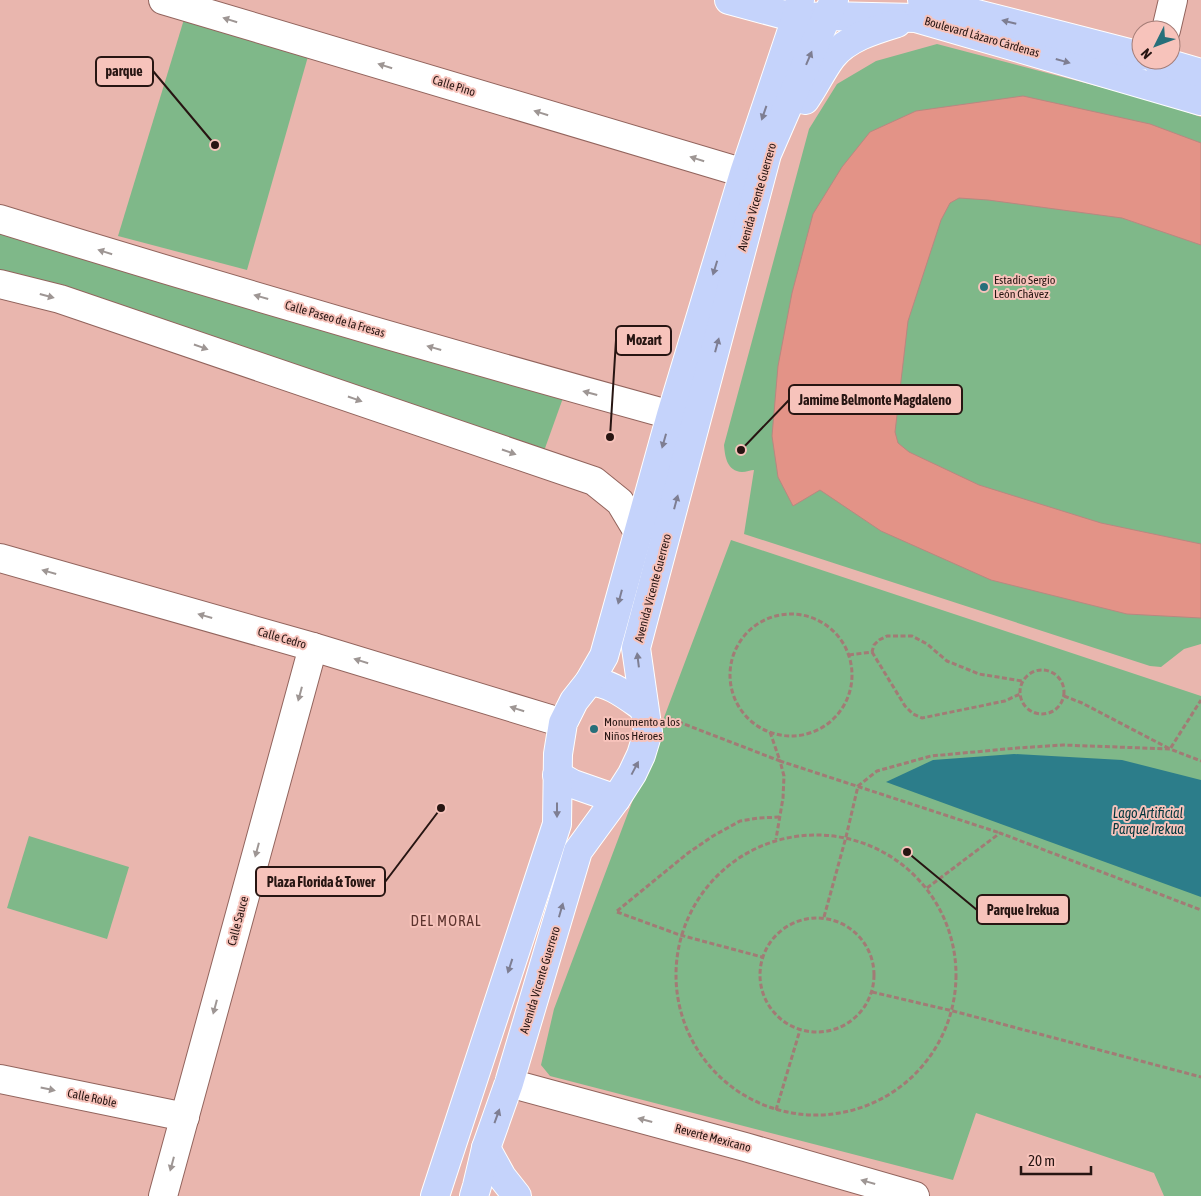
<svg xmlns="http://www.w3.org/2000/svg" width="1201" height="1196" viewBox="0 0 1201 1196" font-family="'Asap Condensed',sans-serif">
<rect width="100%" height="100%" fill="#e9b6ae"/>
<g fill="#7fb889">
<path d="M185,16L309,53L247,270L118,236Z"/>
<path d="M937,44L1157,102L1201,117V644L1184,649L1161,667L1150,666L744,534L754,470C751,470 746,472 742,472C727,471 725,457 724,445L809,129L837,84L876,61Z"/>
<path d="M0,233L563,398L544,451L0,284Z"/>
<path d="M731,540L1201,696V1196H1164L1154,1173L976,1113L953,1180L550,1076L541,1065L554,1009Z"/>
<path d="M29,836L129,867L107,939L7,908Z"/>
</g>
<path fill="#2c7d8a" d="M1014,754L1122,760L1201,780V897L886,782L933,760Z"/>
<path fill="#e39387" stroke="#b88880" d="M1023,96L1150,124L1201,143V245L1122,218L988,200L959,198L950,203L941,220L908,321L895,432L898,443L909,452L979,485L1101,523L1201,544V618L1127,614L991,580L881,531L820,490L793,506L778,477L772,436L778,366L792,293L813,214L842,167L870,132L916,111Z"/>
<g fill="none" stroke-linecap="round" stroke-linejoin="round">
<g stroke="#92645d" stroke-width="30">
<g id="minor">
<path d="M163,0L744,173"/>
<path d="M1166,30L1173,0"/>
<path d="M0,219C223,288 446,353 671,415"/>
<path d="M0,284L60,299L594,481L620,502L638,532"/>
<path d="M0,558L313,647L563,723"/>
<path d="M0,1079L185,1117"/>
<path d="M509,1083L745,1147L915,1196"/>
<path d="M163,1196L313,647"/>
</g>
</g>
<g stroke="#fff" stroke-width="30">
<g id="major">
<path d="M729,0L796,18L827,16L916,18L1201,101"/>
<path d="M922,0L1141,56"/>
<path d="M1156,60L1201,73"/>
<path d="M805,100C815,86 822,70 832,57C847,38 874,30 897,23"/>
<path d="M589,682C609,681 628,697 644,708"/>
<path d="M557,775L573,784L616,799"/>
<path d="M486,1148L502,1177L517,1196"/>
<path d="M435,1196L557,824L558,754L563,723L574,701L589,682L604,656L671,415L744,173L796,18L800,0"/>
<path d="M474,1196L477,1186L486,1148L509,1083L578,851L616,799L632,774L641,755L648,732L636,648L767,154L834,0"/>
</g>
</g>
<g stroke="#a27b75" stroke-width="3" stroke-dasharray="5 2.5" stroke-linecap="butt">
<circle cx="791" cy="675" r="61"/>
<path d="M872,652L905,706L913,714L922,718L1005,701L1020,694"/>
<path d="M849,655L872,652L874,645L879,640L887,636H912L927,644L947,661L979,674L1022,681"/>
<circle cx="1042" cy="692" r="22"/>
<path d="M1064,696L1082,703L1170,749L1201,700"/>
<path d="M671,719L780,761L784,776L783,798L776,839"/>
<path d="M770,732L780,761L1000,833"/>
<circle cx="816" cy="975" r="140"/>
<path d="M927,888L1000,833L1201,910"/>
<path d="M617,911L688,853L713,836L740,821L759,818L780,817"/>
<path d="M617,912L680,935L762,957"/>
<path d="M824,917L846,837L858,786L877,771L931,756L1017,748L1063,745L1170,749L1201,761"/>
<circle cx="817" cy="975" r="57"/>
<path d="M872,992L953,1011L1201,1077"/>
<path d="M776,1110L800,1030"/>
</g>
<use href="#minor" stroke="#fff" stroke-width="28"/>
<use href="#major" stroke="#c5d3fb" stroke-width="28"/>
</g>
<defs><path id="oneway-solid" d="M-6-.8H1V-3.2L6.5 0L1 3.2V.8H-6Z" transform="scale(1.25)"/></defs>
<g fill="#9e9694">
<use href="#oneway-solid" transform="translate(230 20) rotate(-163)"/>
<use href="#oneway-solid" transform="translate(385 66) rotate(-163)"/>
<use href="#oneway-solid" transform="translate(541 113) rotate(-163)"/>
<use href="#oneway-solid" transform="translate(697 159) rotate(-163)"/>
<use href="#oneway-solid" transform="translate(105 252) rotate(-163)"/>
<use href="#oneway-solid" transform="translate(47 296) rotate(15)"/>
<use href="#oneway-solid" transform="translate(261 297) rotate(-164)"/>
<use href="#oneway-solid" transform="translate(201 347) rotate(19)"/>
<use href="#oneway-solid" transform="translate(434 348) rotate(-164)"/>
<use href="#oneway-solid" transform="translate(590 393) rotate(-165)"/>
<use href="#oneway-solid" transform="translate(355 399) rotate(19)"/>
<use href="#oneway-solid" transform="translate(509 452) rotate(19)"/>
<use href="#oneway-solid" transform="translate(49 572) rotate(-164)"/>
<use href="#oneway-solid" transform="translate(205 616) rotate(-164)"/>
<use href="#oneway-solid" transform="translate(361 661) rotate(-163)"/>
<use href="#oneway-solid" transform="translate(300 694) rotate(105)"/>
<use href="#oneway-solid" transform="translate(517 709) rotate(-163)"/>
<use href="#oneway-solid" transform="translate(257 850) rotate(105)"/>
<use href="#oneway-solid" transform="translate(215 1007) rotate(105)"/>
<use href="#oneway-solid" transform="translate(48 1089) rotate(12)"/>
<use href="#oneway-solid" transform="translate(645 1120) rotate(-165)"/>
<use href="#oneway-solid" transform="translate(172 1164) rotate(105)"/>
<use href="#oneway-solid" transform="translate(868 1182) rotate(-164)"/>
</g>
<g fill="#7e7e92">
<use href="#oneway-solid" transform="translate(1009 22) rotate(-166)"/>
<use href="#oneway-solid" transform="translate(809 58) rotate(-67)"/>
<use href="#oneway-solid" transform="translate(1063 61) rotate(16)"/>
<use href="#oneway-solid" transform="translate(764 113) rotate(109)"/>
<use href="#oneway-solid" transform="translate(715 268) rotate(107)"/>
<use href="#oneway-solid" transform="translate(717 345) rotate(-75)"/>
<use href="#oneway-solid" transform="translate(664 441) rotate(106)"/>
<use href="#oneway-solid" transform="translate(676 502) rotate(-75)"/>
<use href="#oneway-solid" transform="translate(620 597) rotate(105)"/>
<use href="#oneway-solid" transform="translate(638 660) rotate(-97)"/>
<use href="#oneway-solid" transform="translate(635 768) rotate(-62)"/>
<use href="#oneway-solid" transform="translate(557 810) rotate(90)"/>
<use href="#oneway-solid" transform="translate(561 910) rotate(-74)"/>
<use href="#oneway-solid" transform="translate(510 966) rotate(108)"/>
<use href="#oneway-solid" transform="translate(497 1116) rotate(-70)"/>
</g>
<g fill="#276f7a" stroke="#f7c3bb" stroke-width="2">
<circle cx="984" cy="287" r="5"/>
<circle cx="594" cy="729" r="5"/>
</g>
<g text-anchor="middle" stroke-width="4" stroke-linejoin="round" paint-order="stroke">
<g font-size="12" fill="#271512" stroke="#f7c3bb">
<text transform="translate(982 37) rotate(16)" y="4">Boulevard Lázaro Cárdenas</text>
<text transform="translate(454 86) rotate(17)" y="4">Calle Pino</text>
<text transform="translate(757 197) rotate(-74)" y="4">Avenida Vicente Guerrero</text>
<text transform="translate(335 319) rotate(16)" y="4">Calle Paseo de la Fresas</text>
<text transform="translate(653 588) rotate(-75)" y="4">Avenida Vicente Guerrero</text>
<text transform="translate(282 638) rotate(16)" y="4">Calle Cedro</text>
<text transform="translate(238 921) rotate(-75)" y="4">Calle Sauce</text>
<text transform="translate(540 980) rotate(-73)" y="4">Avenida Vicente Guerrero</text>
<text transform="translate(92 1098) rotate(12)" y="4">Calle Roble</text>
<text transform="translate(713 1138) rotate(15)" y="4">Reverte Mexicano</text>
</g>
<g font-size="12" fill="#271512" stroke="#f7c3bb" text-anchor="start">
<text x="994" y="284">Estadio Sergio<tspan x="994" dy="14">León Chávez</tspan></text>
<text x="604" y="726">Monumento a los<tspan x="604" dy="14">Niños Héroes</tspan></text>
</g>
<g font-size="14" font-style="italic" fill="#02363d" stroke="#f7c3bb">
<text x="1148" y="818">Lago Artificial<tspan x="1148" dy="16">Parque Irekua</tspan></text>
</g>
<g font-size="15" letter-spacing="1" fill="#5d342e" stroke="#f7c3bb">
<text x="446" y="926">DEL MORAL</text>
</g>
</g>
<path fill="none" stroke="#271512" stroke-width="2" d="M215 145L153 71M610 437L616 340M741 450L789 400M441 808L385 882M907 852L977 910"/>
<g fill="#271512" stroke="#f7c3bb" stroke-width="2">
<circle cx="215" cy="145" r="5"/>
<circle cx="610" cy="437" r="5"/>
<circle cx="741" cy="450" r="5"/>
<circle cx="441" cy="808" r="5"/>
<circle cx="907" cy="852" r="5"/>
</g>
<g fill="#f7c3bb" stroke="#271512" stroke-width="2">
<rect x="96" y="57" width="57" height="29" rx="5"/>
<rect x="616" y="326" width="55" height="29" rx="5"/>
<rect x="789" y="385" width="173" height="29" rx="5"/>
<rect x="256" y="867" width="129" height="29" rx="5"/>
<rect x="977" y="895" width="92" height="29" rx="5"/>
</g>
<g font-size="14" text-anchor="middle" font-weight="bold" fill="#271512">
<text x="124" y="76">parque</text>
<text x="644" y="345">Mozart</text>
<text x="875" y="405">Jamime Belmonte Magdaleno</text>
<text x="321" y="887">Plaza Florida &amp; Tower</text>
<text x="1023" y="915">Parque Irekua</text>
</g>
<g transform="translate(1156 45) rotate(228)"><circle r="24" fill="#f7c3bb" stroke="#a47d77"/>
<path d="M0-4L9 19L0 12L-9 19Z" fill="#276f7a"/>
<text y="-8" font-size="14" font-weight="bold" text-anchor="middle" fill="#271512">N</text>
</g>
<path d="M1021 1166v8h70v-8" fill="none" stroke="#271512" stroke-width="2.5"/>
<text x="1028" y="1166" font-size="15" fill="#271512" stroke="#f7c3bb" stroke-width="4" paint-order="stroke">20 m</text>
</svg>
